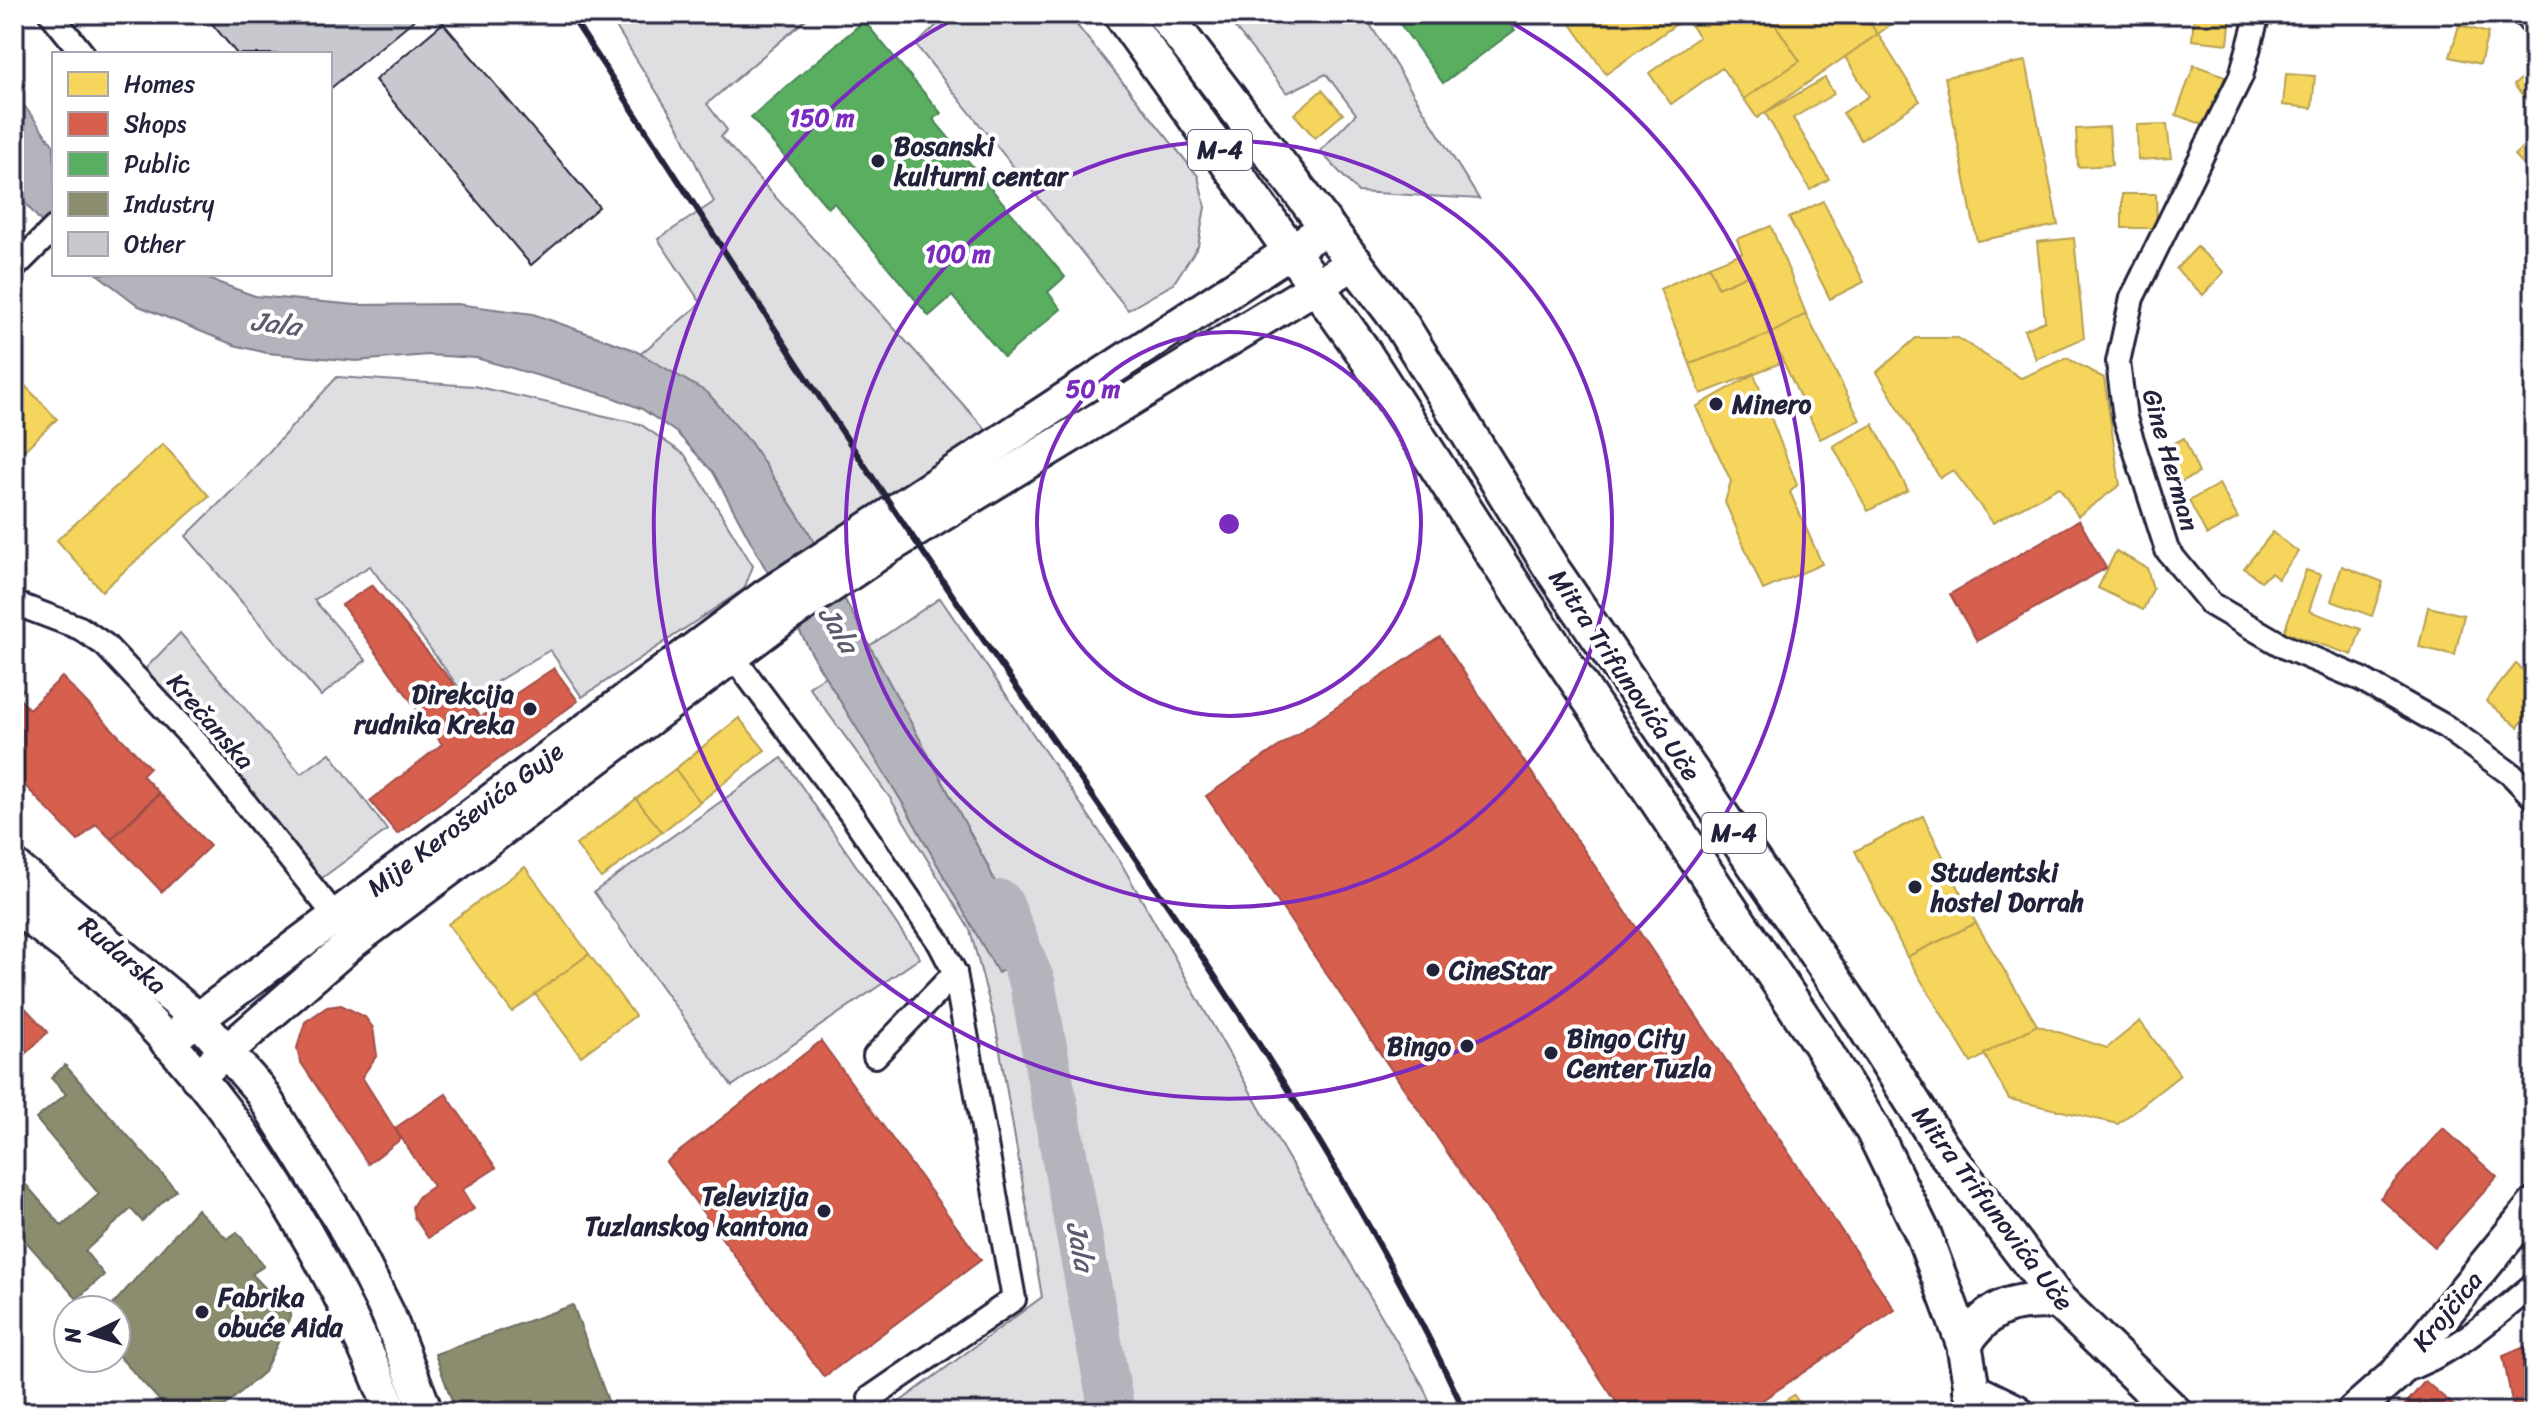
<svg xmlns="http://www.w3.org/2000/svg" width="2548" height="1426" viewBox="0 0 2548 1426" font-family="Sriracha,sans-serif">
<rect width="100%" height="100%" fill="#fff"/>
<filter id="ink" filterUnits="userSpaceOnUse"><feTurbulence type="fractalNoise" baseFrequency=".0125" numOctaves="2"/><feDisplacementMap in="SourceGraphic" scale="16" xChannelSelector="R" yChannelSelector="G"/><feConvolveMatrix kernelMatrix="1 2 1 2 8 2 1 2 1" color-interpolation-filters="sRGB"/></filter>
<g filter="url(#ink)">
<g fill="#dfdfe2" stroke="#80808e" stroke-width="2">
<path d="M608,14H812L707,104L727,130L721,137L998,443L803,572L730,455L620,371L701,303L658,239L714,202L678,126Z"/>
<path d="M948,14H1068L1198,176L1205,207L1198,246L1173,284L1128,310L916,45Z"/>
<path d="M1224,14H1387L1371,26L1479,199L1358,192L1320,151L1356,114L1326,74L1287,93Z"/>
<path d="M337,377L474,386L640,424L685,455L753,566L744,589L582,697L550,650L467,699L370,566L314,600L366,660L321,696L186,536L246,477Z"/>
<path d="M940,598L1121,863L1284,1151L1423,1386L1434,1412H886L1042,1297L996,1027L970,930L890,798L809,687Z"/>
<path d="M180,633L301,774L330,753L387,830L318,881L141,673Z"/>
<path d="M782,758L920,958L732,1086L594,892Z"/>
</g>
<g fill="#b4b4bc" stroke="#7a7a88" stroke-width="2">
<path d="M14,92L54,146V237L14,190Z"/>
<path d="M97,274H195L255,296L357,305L457,304L533,314L632,349L708,393L751,443L807,529L988,866L1028,957L998,973L905,807L818,665L713,472L677,433L642,409L609,396L476,358L428,355L356,361L267,353L234,345L139,306Z"/>
</g>
<g fill="#f6d55c" stroke="#b69f52" stroke-width="2">
<path d="M1564,14H1768L1800,61L1744,99L1722,68L1671,104L1649,73L1699,37L1685,18L1606,74Z"/>
<path d="M1768,14H1863L1878,34L1757,118L1744,99L1800,61Z"/>
<path d="M1863,14H1904L1878,34Z"/>
<path d="M2194,14H2231L2228,44L2192,40Z"/>
<path d="M2459,25L2488,33L2480,64L2450,57Z"/>
<path d="M1878,34L1920,101L1861,140L1843,113L1869,96L1845,57Z"/>
<path d="M2026,61L2058,225L1977,241L1945,77Z"/>
<path d="M2194,65L2225,76L2207,126L2176,115Z"/>
<path d="M2534,67V108L2514,85Z"/>
<path d="M2286,74L2315,76L2312,108L2283,105Z"/>
<path d="M1825,78L1834,94L1793,118L1829,179L1810,190L1765,113Z"/>
<path d="M1322,90L1343,114L1315,138L1294,114Z"/>
<path d="M2167,124L2171,158L2138,160L2137,125Z"/>
<path d="M2109,127L2112,165L2078,167L2076,129Z"/>
<path d="M2534,137V174L2532,175L2514,155Z"/>
<path d="M2122,194H2156L2157,228H2122Z"/>
<path d="M1823,201L1864,282L1830,299L1789,218Z"/>
<path d="M1771,226L1806,314L1770,334L1750,274L1718,288L1709,266L1742,253L1737,239Z"/>
<path d="M2074,238L2084,338L2036,359L2024,330L2045,321L2037,242Z"/>
<path d="M2197,247L2224,272L2203,295L2176,269Z"/>
<path d="M1709,266L1718,288L1750,274L1770,334L1690,364L1660,289Z"/>
<path d="M1806,314L1860,420L1820,439L1770,334Z"/>
<path d="M1770,334L1781,363L1701,394L1690,364Z"/>
<path d="M1916,338H1958L2021,378L2067,358L2104,378L2120,485L2078,516L2059,487L1993,523L1953,470L1940,478L1877,372Z"/>
<path d="M14,374L57,419L14,460Z"/>
<path d="M1754,374L1797,485L1790,492L1822,564L1763,590L1725,502L1731,481L1696,407Z"/>
<path d="M1873,424L1908,490L1868,511L1833,446Z"/>
<path d="M2184,438L2199,473L2173,486L2158,452Z"/>
<path d="M163,444L209,496L102,591L57,540Z"/>
<path d="M2219,484L2238,518L2207,535L2189,501Z"/>
<path d="M2273,532L2298,552L2278,579L2271,573L2261,581L2244,568Z"/>
<path d="M2116,551L2147,568L2153,589L2143,610L2098,588Z"/>
<path d="M2342,566L2383,582L2372,616L2331,601Z"/>
<path d="M2306,570L2321,575L2309,611L2361,629L2352,655L2284,632Z"/>
<path d="M2428,607L2464,615L2455,655L2419,647Z"/>
<path d="M2516,664L2534,679V706L2518,727L2486,701Z"/>
<path d="M14,681L23,690L14,699Z"/>
<path d="M739,718L765,750L700,802L675,769Z"/>
<path d="M675,769L700,802L662,832L636,799Z"/>
<path d="M636,799L662,832L601,878L576,845Z"/>
<path d="M1923,816L1976,923L1907,957L1855,851Z"/>
<path d="M525,867L589,954L512,1012L448,924Z"/>
<path d="M1976,923L2037,1025L1971,1063L1907,957Z"/>
<path d="M589,954L635,1016L581,1056L535,994Z"/>
<path d="M2140,1021L2180,1075L2118,1124L2009,1099L1984,1054L2037,1025L2107,1048Z"/>
<path d="M1794,1395L1805,1412H1768Z"/>
</g>
<g fill="#d6604d" stroke="#a04d48" stroke-width="2">
<path d="M2079,520L2106,568L1977,641L1950,594Z"/>
<path d="M372,585L481,717L554,668L578,701L397,834L370,801L442,744L342,605Z"/>
<path d="M1440,637L1895,1310L1745,1412H1623L1206,796Z"/>
<path d="M62,677L150,768L142,775L159,793L111,839L96,824L78,841L14,774V702L19,698L29,709Z"/>
<path d="M160,794L210,846L162,892L112,839Z"/>
<path d="M14,996L48,1032L14,1065Z"/>
<path d="M341,1005L365,1017L373,1028L377,1055L362,1077L401,1139L368,1164L300,1061L297,1048L305,1022L327,1007Z"/>
<path d="M821,1041L981,1260L824,1377L666,1162Z"/>
<path d="M446,1094L496,1168L462,1190L474,1209L428,1238L414,1217L412,1207L419,1196L433,1186L395,1128Z"/>
<path d="M2443,1128L2497,1177L2435,1247L2380,1198Z"/>
<path d="M2534,1343V1412H2514L2503,1356Z"/>
<path d="M2425,1381L2460,1411L2459,1412H2399Z"/>
</g>
<g fill="#5aae61" stroke="#498456" stroke-width="2">
<path d="M1414,14H1504L1515,30L1443,83L1400,24Z"/>
<path d="M864,21L941,113L933,119L1065,277L1048,292L1061,309L1004,357L952,296L929,316L834,203L828,208L751,117Z"/>
</g>
<g fill="#8c8c6e" stroke="#6c6c5f" stroke-width="2">
<path d="M65,1065L176,1190L142,1221L131,1209L85,1251L104,1275L77,1299L14,1228V1171L62,1226L99,1194L36,1119L66,1094L51,1078Z"/>
<path d="M197,1209L227,1239L237,1232L264,1266L252,1274L291,1315L264,1372L218,1412H170L116,1353V1310H108Z"/>
<path d="M573,1305L612,1412H456L435,1354Z"/>
</g>
<g fill="none" stroke-linecap="round" stroke-linejoin="round">
<path stroke="#b4b4bc" stroke-width="46" d="M1000,903L1032,982L1112,1412"/>
</g>
<g fill="#c8c8cf" stroke="#22223b" stroke-width="2">
<path d="M204,14H421L330,89V54H237Z"/>
<path d="M443,23L599,207L531,265L375,80Z"/>
</g>
<g fill="none" stroke-linecap="round" stroke-linejoin="round">
<g stroke="#22223b" stroke-width="28">
<g id="minor">
<path d="M51,14L83,54"/>
<path d="M2258,14L2241,76L2132,298L2118,362L2125,418L2167,550L2211,604L2285,647L2361,679L2446,727L2512,775L2534,798"/>
<path d="M2524,14L2534,26"/>
<path d="M14,268L54,228"/>
<path d="M14,603L80,628L105,645L198,744L344,927"/>
<path d="M725,646L851,814L940,944L955,973L1014,1299L870,1398"/>
<path d="M875,1056L955,973"/>
<path d="M2397,1373C2454,1354 2489,1322 2534,1284"/>
</g>
</g>
<g stroke="#22223b" stroke-width="38">
<g id="secondary">
<path d="M14,866L197,1018L259,1089L343,1224L388,1314L426,1412"/>
<path d="M14,906C41,927 70,947 96,970C229,1089 327,1247 392,1412"/>
<path d="M167,1042L764,597L1327,227"/>
<path d="M197,1077L355,940L781,620L887,548L1356,262"/>
<path d="M2353,1412L2396,1374L2534,1205"/>
</g>
</g>
<g stroke="#22223b" stroke-width="40">
<g id="primary">
<path d="M1121,14L1360,347L1523,600L1819,1042L1873,1130L1924,1236L1964,1344L1976,1412"/>
<path d="M1164,14L1399,321L1552,569L1850,1003L1942,1148L2059,1301L2174,1412"/>
<path d="M1964,1344C1991,1304 2011,1300 2059,1301"/>
<path d="M1971,1390L2016,1412"/>
</g>
</g>
<use href="#minor" stroke="#fff" stroke-width="22"/>
<use href="#secondary" stroke="#fff" stroke-width="32"/>
<use href="#primary" stroke="#fff" stroke-width="34"/>
<path stroke="#22223b" stroke-width="6" d="M570,14C697,207 820,403 951,593C1134,858 1328,1119 1465,1412"/>
</g>
</g>
<g fill="none" stroke="#7b2cbf" stroke-width="4">
<circle cx="1229" cy="524" r="192"/>
<circle cx="1229" cy="524" r="383"/>
<path d="M1499 16A575 575 0 1 1 959 16"/>
</g>
<g fill="#22223b" stroke="#fff" stroke-width="3">
<circle cx="878" cy="161" r="8"/>
<circle cx="1716" cy="404" r="8"/>
<circle cx="530" cy="709" r="8"/>
<circle cx="1915" cy="887" r="8"/>
<circle cx="1433" cy="970" r="8"/>
<circle cx="1467" cy="1046" r="8"/>
<circle cx="1551" cy="1053" r="8"/>
<circle cx="824" cy="1211" r="8"/>
<circle cx="202" cy="1312" r="8"/>
</g>
<g text-anchor="middle" stroke-width="8" stroke-linejoin="round" paint-order="stroke">
<g fill="#fff" stroke="#646476" stroke-width="2">
<rect x="1188" y="130" width="64" height="40" rx="6"/>
<rect x="1702" y="813" width="64" height="40" rx="6"/>
</g>
<g font-size="24" font-weight="bold" fill="#22223b">
<text x="1220" y="158">M-4</text>
<text x="1734" y="841">M-4</text>
</g>
<g font-size="26" font-weight="bold" fill="#22223b" stroke="#fff" text-anchor="start">
<text x="894" y="155">Bosanski<tspan x="894" dy="30">kulturni centar</tspan></text>
<text x="1732" y="413">Minero</text>
<text x="514" y="703" text-anchor="end">Direkcija<tspan x="514" dy="30">rudnika Kreka</tspan></text>
<text x="1931" y="881">Studentski<tspan x="1931" dy="30">hostel Dorrah</tspan></text>
<text x="1449" y="979">CineStar</text>
<text x="1567" y="1047">Bingo City<tspan x="1567" dy="30">Center Tuzla</tspan></text>
<text x="1451" y="1055" text-anchor="end">Bingo</text>
<text x="808" y="1205" text-anchor="end">Televizija<tspan x="808" dy="30">Tuzlanskog kantona</tspan></text>
<text x="218" y="1306">Fabrika<tspan x="218" dy="30">obuće Aida</tspan></text>
</g>
<g font-size="26" fill="#22223b" stroke="#fff">
<text transform="translate(2171 460) rotate(74)" y="9">Gine Herman</text>
<text transform="translate(1625 675) rotate(56)" y="9">Mitra Trifunovića Uče</text>
<text transform="translate(211 721) rotate(49)" y="9">Krečanska</text>
<text transform="translate(465 819) rotate(-37)" y="9">Mije Keroševića Guje</text>
<text transform="translate(123 955) rotate(40)" y="9">Rudarska</text>
<text transform="translate(1993 1208) rotate(53)" y="9">Mitra Trifunovića Uče</text>
<text transform="translate(2447 1311) rotate(-51)" y="9">Krojčica</text>
</g>
<g font-size="28" font-style="italic" fill="#5c5c6f" stroke="#fff">
<text transform="translate(276 323) rotate(7)" y="10">Jala</text>
<text transform="translate(839 629) rotate(58)" y="10">Jala</text>
<text transform="translate(1081 1246) rotate(79)" y="10">Jala</text>
</g>
</g>
<circle cx="1229" cy="524" r="12" fill="#7b2cbf" stroke="#fff" stroke-width="4"/>
<g font-size="24" text-anchor="middle" font-weight="bold" fill="#7b2cbf" stroke="#fff" stroke-width="8" stroke-linejoin="round" paint-order="stroke">
<text x="822" y="126">150 m</text>
<text x="958" y="262">100 m</text>
<text x="1093" y="397">50 m</text>
</g>
<rect width="2548" height="1426" fill="none" stroke="#fff" stroke-width="48"/>
<rect x="24" y="24" width="2500" height="1378" fill="none" stroke="#22223b" stroke-width="3" filter="url(#ink)"/>
<rect x="52" y="52" width="280" height="224" fill="#ffffff" stroke="#a7a7b1" stroke-width="2"/>
<rect x="68" y="72" width="40" height="24" fill="#f6d55c" stroke="#a7a7b1" stroke-width="2"/>
<text x="124" y="92" font-size="24" fill="#22223b">Homes</text>
<rect x="68" y="112" width="40" height="24" fill="#d6604d" stroke="#a7a7b1" stroke-width="2"/>
<text x="124" y="132" font-size="24" fill="#22223b">Shops</text>
<rect x="68" y="152" width="40" height="24" fill="#5aae61" stroke="#a7a7b1" stroke-width="2"/>
<text x="124" y="172" font-size="24" fill="#22223b">Public</text>
<rect x="68" y="192" width="40" height="24" fill="#8c8c6e" stroke="#a7a7b1" stroke-width="2"/>
<text x="124" y="212" font-size="24" fill="#22223b">Industry</text>
<rect x="68" y="232" width="40" height="24" fill="#c8c8cf" stroke="#a7a7b1" stroke-width="2"/>
<text x="124" y="252" font-size="24" fill="#22223b">Other</text>
<g transform="translate(92 1334) rotate(266)"><circle r="38" fill="#ffffff" stroke="#a7a7b1" stroke-width="2"/>
<path d="M0-6L14 30L0 20L-14 30Z" fill="#22223b"/>
<text y="-12" font-size="22" font-weight="bold" text-anchor="middle" fill="#22223b">N</text>
</g>
</svg>
